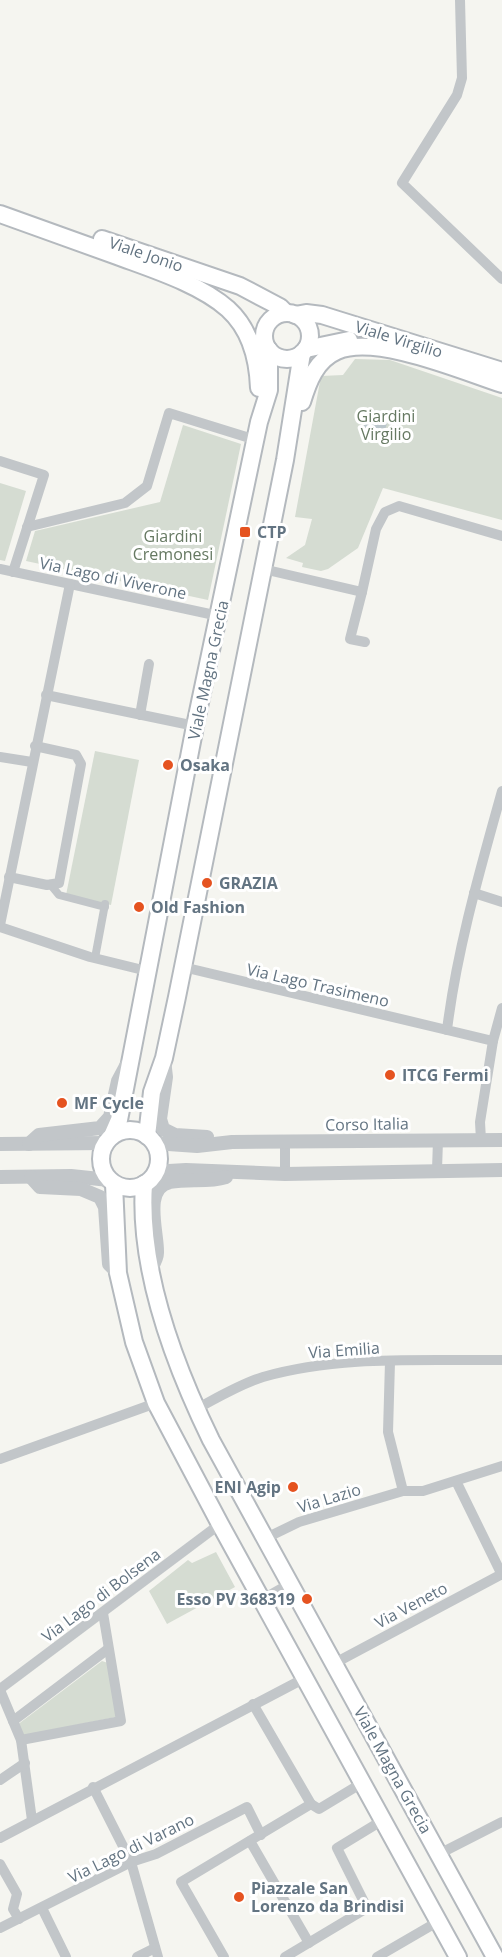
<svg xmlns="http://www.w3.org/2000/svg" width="502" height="1957" viewBox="0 0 502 1957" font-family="'Open Sans',sans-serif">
<rect width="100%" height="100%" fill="#f5f5f0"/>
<g fill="#d5dcd2">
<path d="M355,359L390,360L502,398V520L383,488L358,548L328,569L321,571L302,567L303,563L286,558L305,545L312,519L295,517L321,376L343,375Z"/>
<path d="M183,425L241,444L208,600L26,561L35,531L160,502Z"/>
<path d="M0,483L26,491L5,561L0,560Z"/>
<path d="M95,751L139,760L111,905L66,895Z"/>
<path d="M216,1552L235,1587L167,1624L149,1591L188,1560L192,1563Z"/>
<path d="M102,1661L108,1663L116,1717L22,1736L17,1725Z"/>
</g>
<circle fill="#bbc6cb" cx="375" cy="422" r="12"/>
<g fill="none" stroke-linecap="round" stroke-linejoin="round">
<g stroke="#b4b9be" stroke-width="20">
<g id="secondary">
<path d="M0,214C39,228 78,242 117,256C152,269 200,284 228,309C250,329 258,360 259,388"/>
<path d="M102,239L240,286L280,307L286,313"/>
<circle cx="287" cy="336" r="23"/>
<path d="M295,315L306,313L322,315L502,371"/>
<path d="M306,349L349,340"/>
<path d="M302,402C308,382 316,360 337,351C376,334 462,371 502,384"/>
<circle cx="130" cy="1159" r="29"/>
<path d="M112,1136L119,1120L195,726L259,422L269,390V350"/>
<path d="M147,1136L152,1092L164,1058L177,997L285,460L302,353"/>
<path d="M114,1184L118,1273L134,1342L156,1403L220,1524L458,1957"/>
<path d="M144,1184C138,1270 174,1364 211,1440L495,1957"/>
</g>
</g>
<g stroke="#c2c6c9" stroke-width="8">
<path d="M50,884L59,895L105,907"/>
<path d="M95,958L105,904"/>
</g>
<g stroke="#c2c6c9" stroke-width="10">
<path d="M460,0L462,78L457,95L402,183L502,279"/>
<path d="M0,461L44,475L13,572"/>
<path d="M27,527L125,503L147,486L169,413L256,440"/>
<path d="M0,569L219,616"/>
<path d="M263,569L362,592L376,529L385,512L399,506L502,536"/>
<path d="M362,592L350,639L365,642"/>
<path d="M46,695L195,726"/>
<path d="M140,715L149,664"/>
<path d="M0,757L32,762"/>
<path d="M9,877L47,885L59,883L81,764L76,755L35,746"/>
<path d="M474,893L502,902"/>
<path d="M0,925L70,584"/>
<path d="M0,927L90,957L147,971"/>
<path d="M183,967L447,1030"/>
<path d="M493,1041L502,1008"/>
<path d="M481,1140L480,1122L493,1041L447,1030C457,949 480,870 502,791"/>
<path d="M285,1142V1174"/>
<path d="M437,1170L438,1140"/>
<path d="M390,1362L388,1432L403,1491"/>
<path d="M196,1409C217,1398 240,1384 263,1377C340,1355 423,1361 502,1360"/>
<path d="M0,1459L156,1403"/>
<path d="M456,1481L502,1575"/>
<path d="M266,1538L299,1522L403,1491H423L502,1466"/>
<path d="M261,1600L291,1583"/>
<path d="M335,1663L502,1574"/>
<path d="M0,1689L220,1524"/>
<path d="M0,1690L21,1740L32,1820"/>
<path d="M253,1704L311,1804"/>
<path d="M13,1721L108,1649"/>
<path d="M21,1740L121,1721L103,1613"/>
<path d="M0,1780L25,1763"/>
<path d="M93,1787L131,1862L158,1957"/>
<path d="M0,1838L305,1678"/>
<path d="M250,1841L309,1943"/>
<path d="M439,1854L502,1822"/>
<path d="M0,1864L17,1894L13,1909L19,1919"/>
<path d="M42,1908L66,1957"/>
<path d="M0,1928L131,1862L156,1854L247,1807L261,1835"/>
<path d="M137,1957L155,1948"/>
<path d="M224,1957L181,1882L311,1804L319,1809L362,1783"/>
<path d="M285,1957L367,1908L337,1848L383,1820"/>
<path d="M377,1957L439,1921"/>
</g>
<g stroke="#c2c6c9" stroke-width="14">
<path d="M164,1060L166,1077L160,1119L163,1129L175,1135L207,1137"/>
<path d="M154,1143L197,1146L232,1142L502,1140"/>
<path d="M0,1144L106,1143"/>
<path d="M29,1144L39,1135L100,1128L110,1117L118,1081L126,1066"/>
<path d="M153,1176L169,1171L186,1170L285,1174L502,1170"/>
<path d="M0,1177L71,1176L109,1180"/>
<path d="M31,1177L40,1187L81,1189L100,1197L105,1207L109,1264L118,1273"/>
<path d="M150,1270C153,1265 157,1259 157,1253C158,1234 142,1187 170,1182C189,1178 207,1183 226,1177"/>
</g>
<use href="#secondary" stroke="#fff" stroke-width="16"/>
</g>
<g fill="#e55320" stroke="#fff" stroke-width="2">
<rect x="239" y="526" width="12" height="12" rx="3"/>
<circle cx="168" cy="765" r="6"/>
<circle cx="207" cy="883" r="6"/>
<circle cx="139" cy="907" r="6"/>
<circle cx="390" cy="1075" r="6"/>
<circle cx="62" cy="1103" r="6"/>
<circle cx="293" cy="1487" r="6"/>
<circle cx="307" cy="1599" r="6"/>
<circle cx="239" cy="1897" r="6"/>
</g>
<g text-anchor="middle" stroke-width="6" stroke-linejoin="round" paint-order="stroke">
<g font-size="16" fill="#637482" stroke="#fff">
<text transform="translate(146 254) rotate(19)" y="6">Viale Jonio</text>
<text transform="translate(399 339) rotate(17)" y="6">Viale Virgilio</text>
<text transform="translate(113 578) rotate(12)" y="6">Via Lago di Viverone</text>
<text transform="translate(208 670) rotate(-78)" y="6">Viale Magna Grecia</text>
<text transform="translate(318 985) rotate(13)" y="6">Via Lago Trasimeno</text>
<text transform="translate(367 1124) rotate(-1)" y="6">Corso Italia</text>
<text transform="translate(344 1350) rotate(-4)" y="6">Via Emilia</text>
<text transform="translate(329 1498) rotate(-17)" y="6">Via Lazio</text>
<text transform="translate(101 1595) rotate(-37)" y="6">Via Lago di Bolsena</text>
<text transform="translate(411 1605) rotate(-28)" y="6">Via Veneto</text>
<text transform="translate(393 1770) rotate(61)" y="6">Viale Magna Grecia</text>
<text transform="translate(131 1848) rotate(-26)" y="6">Via Lago di Varano</text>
</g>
<g font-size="16" fill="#667962" stroke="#fff">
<text x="386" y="422">Giardini<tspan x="386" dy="18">Virgilio</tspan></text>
<text x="173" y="542">Giardini<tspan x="173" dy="18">Cremonesi</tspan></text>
</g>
<g font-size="16" font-weight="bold" fill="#637482" stroke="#fff" text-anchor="start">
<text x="257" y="538">CTP</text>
<text x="180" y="771">Osaka</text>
<text x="219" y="889">GRAZIA</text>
<text x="151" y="913">Old Fashion</text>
<text x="402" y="1081">ITCG Fermi</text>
<text x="74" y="1109">MF Cycle</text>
<text x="281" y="1493" text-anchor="end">ENI Agip</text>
<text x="295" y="1605" text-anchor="end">Esso PV 368319</text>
<text x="251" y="1894">Piazzale San<tspan x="251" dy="18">Lorenzo da Brindisi</tspan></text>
</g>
</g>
</svg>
